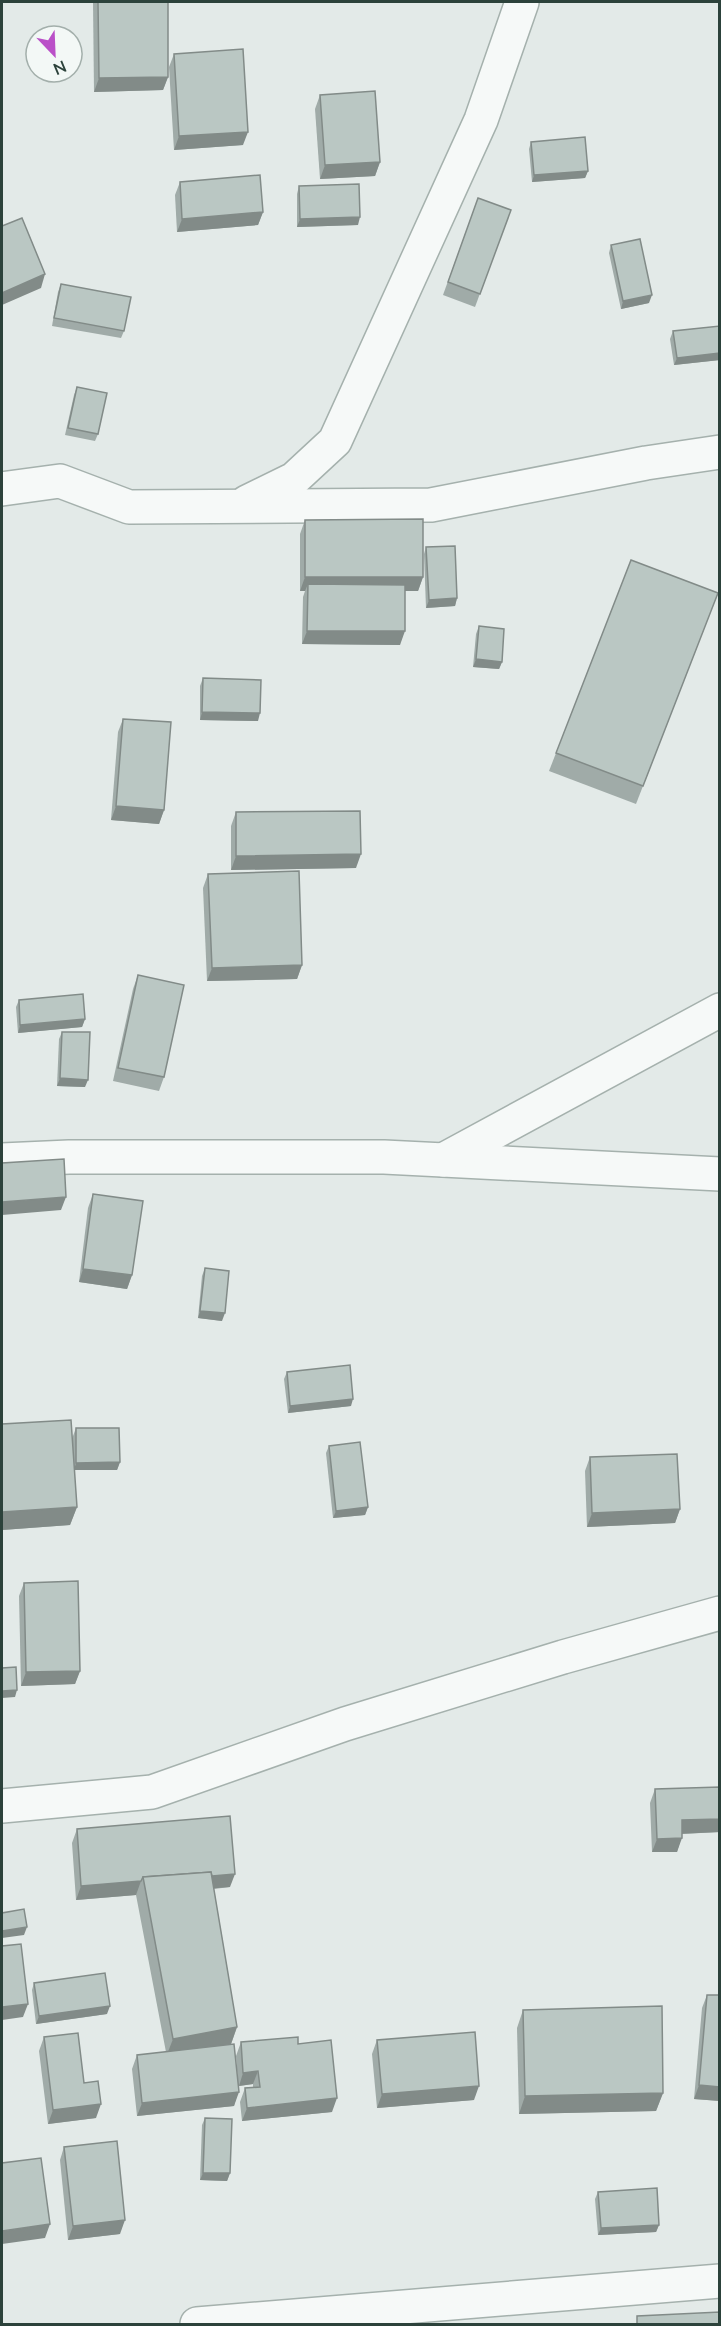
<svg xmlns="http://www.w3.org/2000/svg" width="721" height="2326" viewBox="0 0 721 2326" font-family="Lato,sans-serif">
<rect width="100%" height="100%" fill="#e3eae8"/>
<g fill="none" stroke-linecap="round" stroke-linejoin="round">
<g stroke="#a5b1ad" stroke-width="36">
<g id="minor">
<path d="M2,489L60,481L129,507L431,505L646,463L720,452"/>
<path d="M247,502L294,479L335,441L481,120L522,2"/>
<path d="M2,1160L69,1157H384L720,1174"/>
<path d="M443,1160L720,1010"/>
<path d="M2,1806L152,1792L345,1724L563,1657L720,1613"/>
<path d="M197,2324L720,2281"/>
</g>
</g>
<use href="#minor" stroke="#f6f9f8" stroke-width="33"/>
</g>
<g fill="#a0aba8">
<path d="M93,2H168V77L163,90L94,92Z"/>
<path d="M174,54L243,145L174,150L169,67Z"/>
<path d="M320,95L380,162L375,176L320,179L315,109Z"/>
<path d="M531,142L588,171L585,178L532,182L529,149Z"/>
<path d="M180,182L263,212L258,225L177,232L175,195Z"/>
<path d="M299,186L358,225L297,227V194Z"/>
<path d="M478,198L511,210L475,307L443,295Z"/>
<path d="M611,245L649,303L621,309L609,253Z"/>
<path d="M61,284L124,331L121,338L52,326L58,292Z"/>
<path d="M720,326V360L674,365L670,339L673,331Z"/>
<path d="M77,387L98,434L95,441L65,435L74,395Z"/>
<path d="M305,520L423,577L418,591H405L400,645L302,644L303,597L305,591H300V534Z"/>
<path d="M426,547L457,598L455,606L426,608L424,554Z"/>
<path d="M718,593L636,804L549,771L556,753Z"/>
<path d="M479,626L502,662L499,669L473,667L476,634Z"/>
<path d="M203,678L258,721L200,720V686Z"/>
<path d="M123,719L164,810L159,824L111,820L118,732Z"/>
<path d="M236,812L356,868L231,870V826Z"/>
<path d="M208,874L302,965L297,979L207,981L203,888Z"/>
<path d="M138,975L164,1077L159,1091L113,1081L133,989Z"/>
<path d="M19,1000L85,1019L82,1027L18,1033L16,1007Z"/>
<path d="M62,1032L85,1087L57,1086L59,1039Z"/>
<path d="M93,1194L132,1275L127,1289L79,1282L88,1208Z"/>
<path d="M205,1268L222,1321L198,1318L202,1276Z"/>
<path d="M287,1372L351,1406L288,1413L284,1379Z"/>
<path d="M2,1424L73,1454V1436L76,1428L120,1462L117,1470H74L77,1507L70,1525L2,1530Z"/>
<path d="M329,1446L368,1507L365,1515L333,1518L326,1453Z"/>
<path d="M590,1457L680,1509L675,1523L587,1527L585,1471Z"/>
<path d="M24,1583L80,1671L75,1684L21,1686L19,1596Z"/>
<path d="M655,1789L720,1832L682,1834L677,1852H652L650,1803Z"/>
<path d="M77,1829L230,1887L214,1889L237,2027L231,2044L238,2084L236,2056L241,2042L298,2044L332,2112L242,2121L240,2102L245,2088L253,2087V2084L239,2086L234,2106L137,2116L132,2069L137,2055L166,2052L136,1895L76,1900L72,1843Z"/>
<path d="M34,1983L107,2014L36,2024L32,1990Z"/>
<path d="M707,1995L720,2101L694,2099L702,2008Z"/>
<path d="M523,2010L663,2093L656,2111L519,2114L517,2028Z"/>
<path d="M44,2037L84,2083L96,2118L48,2124L39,2051Z"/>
<path d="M377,2040L474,2100L377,2108L372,2054Z"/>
<path d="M205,2118L230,2173L227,2181L200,2180L202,2125Z"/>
<path d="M64,2147L120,2234L68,2240L60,2160Z"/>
<path d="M598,2192L659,2225L656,2232L598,2235L595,2199Z"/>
</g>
<g fill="#828b88">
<path d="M168,77L163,90L94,92L99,78Z"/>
<path d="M248,132L243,145L174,150L179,136Z"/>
<path d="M380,162L375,176L320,179L325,165Z"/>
<path d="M588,171L585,178L532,182L534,175Z"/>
<path d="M263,212L258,225L177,232L182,219Z"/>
<path d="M360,217L358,225L297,227L300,219Z"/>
<path d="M45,274L41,288L2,305V293Z"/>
<path d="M652,295L649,303L621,309L623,301Z"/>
<path d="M720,353V360L674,365L677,358Z"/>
<path d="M305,577H423L418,591H307L308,584L305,591H300Z"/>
<path d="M457,598L455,606L426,608L429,600Z"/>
<path d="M307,631H405L400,645L302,644Z"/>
<path d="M476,659L502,662L499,669L473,667Z"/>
<path d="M202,712L260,713L258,721L200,720Z"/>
<path d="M116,806L164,810L159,824L111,820Z"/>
<path d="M361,854L356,868L231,870L236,856Z"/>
<path d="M302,965L297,979L207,981L212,968Z"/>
<path d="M85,1019L82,1027L18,1033L20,1025Z"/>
<path d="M60,1078L88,1080L85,1087L57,1086Z"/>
<path d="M66,1197L61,1210L2,1215V1202Z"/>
<path d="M83,1269L132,1275L127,1289L79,1282Z"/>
<path d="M200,1311L225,1313L222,1321L198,1318Z"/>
<path d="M353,1399L351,1406L288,1413L290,1406Z"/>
<path d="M120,1462L117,1470H74L76,1463Z"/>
<path d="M77,1507L70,1525L2,1530V1512Z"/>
<path d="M368,1507L365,1515L333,1518L336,1511Z"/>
<path d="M680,1509L675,1523L587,1527L592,1513Z"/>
<path d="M80,1671L75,1684L21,1686L26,1672Z"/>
<path d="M17,1690L15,1697L2,1698V1691Z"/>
<path d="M720,1819V1832L677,1834L682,1820Z"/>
<path d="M682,1838L677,1852H652L657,1839Z"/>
<path d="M235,1874L230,1887L146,1894L144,1881Z"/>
<path d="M141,1881L136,1895L76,1900L81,1886Z"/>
<path d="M27,1927L24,1935L2,1938V1931Z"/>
<path d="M28,2004L23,2017L2,2020V2007Z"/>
<path d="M110,2006L107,2014L36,2024L39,2016Z"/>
<path d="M237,2027L231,2044L166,2057L173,2039Z"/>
<path d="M258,2071L253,2084L239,2086L243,2073Z"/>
<path d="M699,2085L720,2087V2101L694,2099Z"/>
<path d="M479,2086L474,2100L377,2108L382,2094Z"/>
<path d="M239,2092L234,2106L137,2116L142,2103Z"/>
<path d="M663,2093L656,2111L519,2114L525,2096Z"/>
<path d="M337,2098L332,2112L242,2121L247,2108Z"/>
<path d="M101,2104L96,2118L48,2124L53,2110Z"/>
<path d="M203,2173H230L227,2181L200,2180Z"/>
<path d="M125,2220L120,2234L68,2240L73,2226Z"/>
<path d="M50,2224L45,2238L2,2244V2231Z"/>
<path d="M659,2225L656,2232L598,2235L601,2228Z"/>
</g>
<g fill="#bac7c3" stroke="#828b88" stroke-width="1.5">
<path d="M98,2H168V77L99,78Z"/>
<path d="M243,49L248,132L179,136L174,54Z"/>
<path d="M375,91L380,162L325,165L320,95Z"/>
<path d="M585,137L588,171L534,175L531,142Z"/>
<path d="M260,175L263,212L182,219L180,182Z"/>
<path d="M359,184L360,217L300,219L299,186Z"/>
<path d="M478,198L511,210L480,294L448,282Z"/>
<path d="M22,218L45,274L2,293V226Z"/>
<path d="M640,239L652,295L623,301L611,245Z"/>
<path d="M61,284L131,297L124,331L54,318Z"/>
<path d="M720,326V353L677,358L673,331Z"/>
<path d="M77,387L107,393L98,434L68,428Z"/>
<path d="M423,519V577H305V520Z"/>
<path d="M455,546L457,598L429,600L426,547Z"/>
<path d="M631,560L718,593L643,786L556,753Z"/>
<path d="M308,584L405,585V631H307Z"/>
<path d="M479,626L504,629L502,662L476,659Z"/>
<path d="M203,678L261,680L260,713L202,712Z"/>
<path d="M123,719L171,722L164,810L116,806Z"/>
<path d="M360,811L361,854L236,856V812Z"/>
<path d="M299,871L302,965L212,968L208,874Z"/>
<path d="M138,975L184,985L164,1077L118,1068Z"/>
<path d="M83,994L85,1019L20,1025L19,1000Z"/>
<path d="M62,1032H90L88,1080L60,1078Z"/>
<path d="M64,1159L66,1197L2,1202V1163Z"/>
<path d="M93,1194L143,1201L132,1275L83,1269Z"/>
<path d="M205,1268L229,1271L225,1313L200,1311Z"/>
<path d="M350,1365L353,1399L290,1406L287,1372Z"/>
<path d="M71,1420L77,1507L2,1512V1424Z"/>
<path d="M76,1428H119L120,1462L76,1463Z"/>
<path d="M360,1442L368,1507L336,1511L329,1446Z"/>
<path d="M677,1454L680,1509L592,1513L590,1457Z"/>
<path d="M78,1581L80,1671L26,1672L24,1583Z"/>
<path d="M16,1667L17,1690L2,1691V1668Z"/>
<path d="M720,1787V1819L682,1820V1838L657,1839L655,1789Z"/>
<path d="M230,1816L235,1874L212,1876L211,1872L143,1877L141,1881L81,1886L77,1829Z"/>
<path d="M211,1872L237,2027L173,2039L143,1877Z"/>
<path d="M24,1909L27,1927L2,1931V1913Z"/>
<path d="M21,1944L28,2004L2,2007V1946Z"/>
<path d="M105,1973L110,2006L39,2016L34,1983Z"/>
<path d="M707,1995H720V2087L699,2085Z"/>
<path d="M662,2006L663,2093L525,2096L523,2010Z"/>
<path d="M475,2032L479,2086L382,2094L377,2040Z"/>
<path d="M78,2033L84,2083L98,2081L101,2104L53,2110L44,2037Z"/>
<path d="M298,2037V2044L331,2040L337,2098L247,2108L245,2088L260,2087L258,2071L243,2073L241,2042Z"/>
<path d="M234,2044L239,2092L142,2103L137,2055Z"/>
<path d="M205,2118L232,2119L230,2173H203Z"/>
<path d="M117,2141L125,2220L73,2226L64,2147Z"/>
<path d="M41,2158L50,2224L2,2231V2163Z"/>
<path d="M657,2188L659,2225L601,2228L598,2192Z"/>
<path d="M720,2312V2325H637V2316Z"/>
</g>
<rect width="721" height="2326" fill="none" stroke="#2c423b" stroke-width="6"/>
<g transform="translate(54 54) rotate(157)"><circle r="28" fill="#f3f8f6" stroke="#a3afab" stroke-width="1.5"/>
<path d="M0-4.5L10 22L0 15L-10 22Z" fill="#ba50c8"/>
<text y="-9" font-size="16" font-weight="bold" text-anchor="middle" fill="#2c423b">N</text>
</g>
</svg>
